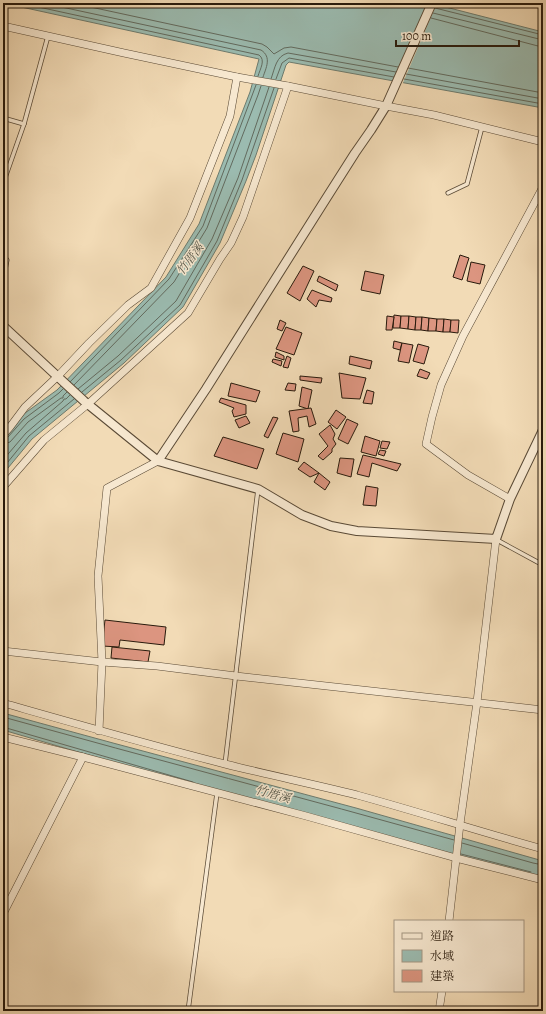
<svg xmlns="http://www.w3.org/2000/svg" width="546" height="1014" viewBox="0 0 546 1014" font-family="Alegreya,'Noto Serif TC',serif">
<rect width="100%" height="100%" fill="#f2dbb6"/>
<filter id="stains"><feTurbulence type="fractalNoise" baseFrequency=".005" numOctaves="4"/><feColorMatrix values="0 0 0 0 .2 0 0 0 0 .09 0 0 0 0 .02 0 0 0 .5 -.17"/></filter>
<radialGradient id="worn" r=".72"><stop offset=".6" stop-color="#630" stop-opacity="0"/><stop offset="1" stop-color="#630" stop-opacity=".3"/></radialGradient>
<g fill="#9bbbb0" stroke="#6d7b6e">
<path d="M3,3H430L543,32V108L289,62L286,65L256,155L246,181L220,243L183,307L124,363L32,439L3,474V437L21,416L57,390L166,277L199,224L250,92L259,59Z"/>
<path d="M3,713L113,743L356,808L543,861V881L215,792L3,730Z"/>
</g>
<path fill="#f2dbb6" d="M432,3H437L402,85L397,84Z"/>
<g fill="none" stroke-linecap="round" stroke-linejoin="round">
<g stroke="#626a5e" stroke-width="1">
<path d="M20,3L259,55C266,60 260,69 258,76"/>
<path d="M43,3L261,50C272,57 266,68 263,77"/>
<path d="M72,3L262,44L267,47L274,54L284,48L291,47L398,67"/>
<path d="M435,8L543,35"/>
<path d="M433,13L543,40"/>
<path d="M431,18L538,46H543"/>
<path d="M408,68L543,93"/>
<path d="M406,74L543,99"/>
<path d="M271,79C275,68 276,56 288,53L396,72"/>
<path d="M276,79L282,63L289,58L394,77"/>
<path d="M404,79L543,104"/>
<path d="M70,382L169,279L203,226L253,93L256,85"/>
<path d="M74,385L174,282L207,228L258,95L261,86"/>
<path d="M78,389L118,356L176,301L212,239L238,178L269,87"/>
<path d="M82,392L121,360L180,305L217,241L242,180L274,88"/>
<path d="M5,439L8,437L24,419L59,393L63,389"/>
<path d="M3,444L7,443L10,442L28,422L61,398H63V396L67,392"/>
<path d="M3,460L26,433L63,401L64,399H66L70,395"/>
<path d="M3,468L29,436L74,399"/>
<path d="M3,717C153,759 304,798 454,840"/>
<path d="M3,727L193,782"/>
<path d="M462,843L533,863L543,865"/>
<path d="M461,854L531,872"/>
</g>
</g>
<g fill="#dc9580" stroke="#281a0c">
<path d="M460,255L469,258L462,280L453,277Z"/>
<path d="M471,262L485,265L480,284L467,281Z"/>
<path d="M303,266L314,271L300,301L287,293Z"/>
<path d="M365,271L384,275L380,294L361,290Z"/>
<path d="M319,276L338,285L336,291L317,281Z"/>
<path d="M312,290L332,298L331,302L319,300L316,307L307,299Z"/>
<path d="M394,315L401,316L400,328H393Z"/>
<path d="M387,316L394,317L392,330H386Z"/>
<path d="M401,316H409L408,329L400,328Z"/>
<path d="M409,316L416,317L415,330L408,329Z"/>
<path d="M416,317H422L421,330H415Z"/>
<path d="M422,317L429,318L428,331L421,330Z"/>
<path d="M429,318L437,319L436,331H428Z"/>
<path d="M437,319H444L443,332L436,331Z"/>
<path d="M444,319L451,320L450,332H443Z"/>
<path d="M280,320L286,323L282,331L277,329Z"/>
<path d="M451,320H459L458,333L450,332Z"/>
<path d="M286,327L302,333L294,355L276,349Z"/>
<path d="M394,341L402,343L400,350L393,348Z"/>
<path d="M402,343L413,345L409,363L398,361Z"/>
<path d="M418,344L429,347L424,364L413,361Z"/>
<path d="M276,352L284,356V360L275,357Z"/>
<path d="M287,356L291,358L288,368L283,367Z"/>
<path d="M350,356L372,361L370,369L349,364Z"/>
<path d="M273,359L282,361L281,366L272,362Z"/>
<path d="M420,369L430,373L427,379L417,376Z"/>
<path d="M339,373L366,378L360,399L342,398Z"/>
<path d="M300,376L322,378L321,383L300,380Z"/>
<path d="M231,383L260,391L256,402L228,396Z"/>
<path d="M288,383L296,384L295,391L285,390Z"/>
<path d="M302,387L312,390L308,409L299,406Z"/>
<path d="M367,390L374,392L372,404L363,403Z"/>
<path d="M221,398L246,405V414L234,417L232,411L234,408L219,402Z"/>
<path d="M311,408L316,424L309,427L307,416L298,418L299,431L293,432L289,411Z"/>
<path d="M336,410L346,417L337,429L328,422Z"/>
<path d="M246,416L250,423L239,428L235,420Z"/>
<path d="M273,417L278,418L268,438L264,436Z"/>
<path d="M347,419L358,424L348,444L338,439Z"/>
<path d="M330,425L335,434L333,439L336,444L332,449V452L323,460L318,456L328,446L319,434Z"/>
<path d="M283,433L304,439L298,462L276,454Z"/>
<path d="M365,436L380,441L376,456L361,452Z"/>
<path d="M223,437L264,449L257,469L214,456Z"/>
<path d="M382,441L390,442L387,449L380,448Z"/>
<path d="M380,450L386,451L384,456L378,454Z"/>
<path d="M363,455L401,464L397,471L372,463L369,477L357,474Z"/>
<path d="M340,458L354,459L351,477L337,473Z"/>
<path d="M304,462L319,473L310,477L298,469Z"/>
<path d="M319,473L330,482L325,490L314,482Z"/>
<path d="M366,486L378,488L376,506L363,505Z"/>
<path d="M105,620L166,627L164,645L120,640L119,647L102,646Z"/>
<path d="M112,647L150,651L148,662L111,658Z"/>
</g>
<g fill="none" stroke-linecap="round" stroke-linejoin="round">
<g stroke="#5a4a36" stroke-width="5">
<g id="service">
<path d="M3,118L24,124"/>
<path d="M3,193L5,178L24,124L48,36"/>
<path d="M448,193L467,184L482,127"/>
<path d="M3,255L7,260L3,280"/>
<path d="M497,540L543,565"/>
<path d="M225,764L258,489"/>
<path d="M188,1011L217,793"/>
</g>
</g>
<g stroke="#5a4a36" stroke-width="8">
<g id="minor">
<path d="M533,3L543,5"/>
<path d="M3,26L124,53L237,77L288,86L386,106L434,115L543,142"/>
<path d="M3,435L10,427L25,407L58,376L89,343L128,305L151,288L190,218L230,116L237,77"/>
<path d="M3,487L44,440L88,404L188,313L220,259L231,243L243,217L288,86"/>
<path d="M510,499L468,475L426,444L432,417L441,385L463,336L543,187"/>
<path d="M3,651L102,662L157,666L236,676L543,710"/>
<path d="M3,703C77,724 150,745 225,764C269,775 313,784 357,795C419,812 481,832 543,849"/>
<path d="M99,731L102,662L98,576L107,488L158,461"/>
<path d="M3,737L83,757L306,816L456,858L543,880"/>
<path d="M3,914L83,757"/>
<path d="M449,921L460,824L477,702L496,539"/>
<path d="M439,1011L442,991"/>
</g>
</g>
<g stroke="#5a4a36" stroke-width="10">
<g id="tertiary">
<path d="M3,326L84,401L158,461L258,489L302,515L331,526L357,531L496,539L510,499L543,430"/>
<path d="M158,461L206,389L322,205L355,153L371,130L386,106L432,3"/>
</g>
</g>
<use href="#service" stroke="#f7e8d0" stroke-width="3.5"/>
<use href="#minor" stroke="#f7e8d0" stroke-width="7"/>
<use href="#tertiary" stroke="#f7e8d0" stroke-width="8"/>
</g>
<g text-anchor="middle" stroke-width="3" stroke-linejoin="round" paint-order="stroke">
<g font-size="12" font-style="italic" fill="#505245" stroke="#f7e8d0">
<text transform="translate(190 259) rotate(-53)" y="4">竹厝溪</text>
<text transform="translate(273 794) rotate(15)" y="4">竹厝溪</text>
</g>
</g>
<rect width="546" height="1014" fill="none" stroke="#f2dbb6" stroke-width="16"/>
<rect x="4" y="4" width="538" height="1006" fill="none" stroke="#281a0c" stroke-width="2"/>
<rect x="8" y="8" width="530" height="998" fill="none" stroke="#281a0c"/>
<rect x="394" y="920" width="130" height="72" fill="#f7e8d0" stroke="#a49682"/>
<rect x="402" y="933" width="20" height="6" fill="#f7e8d0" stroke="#a49682"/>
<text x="430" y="940" font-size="12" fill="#281a0c">道路</text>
<rect x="402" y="950" width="20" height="12" fill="#9bbbb0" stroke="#a49682"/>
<text x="430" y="960" font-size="12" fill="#281a0c">水域</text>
<rect x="402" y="970" width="20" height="12" fill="#dc9580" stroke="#a49682"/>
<text x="430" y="980" font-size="12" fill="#281a0c">建築</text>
<path d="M396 40v6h123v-6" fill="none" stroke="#281a0c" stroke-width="2"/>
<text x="402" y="40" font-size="12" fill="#281a0c" stroke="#f7e8d0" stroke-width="3" paint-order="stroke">100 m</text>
<rect width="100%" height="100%" filter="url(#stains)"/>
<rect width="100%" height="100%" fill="url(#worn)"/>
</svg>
